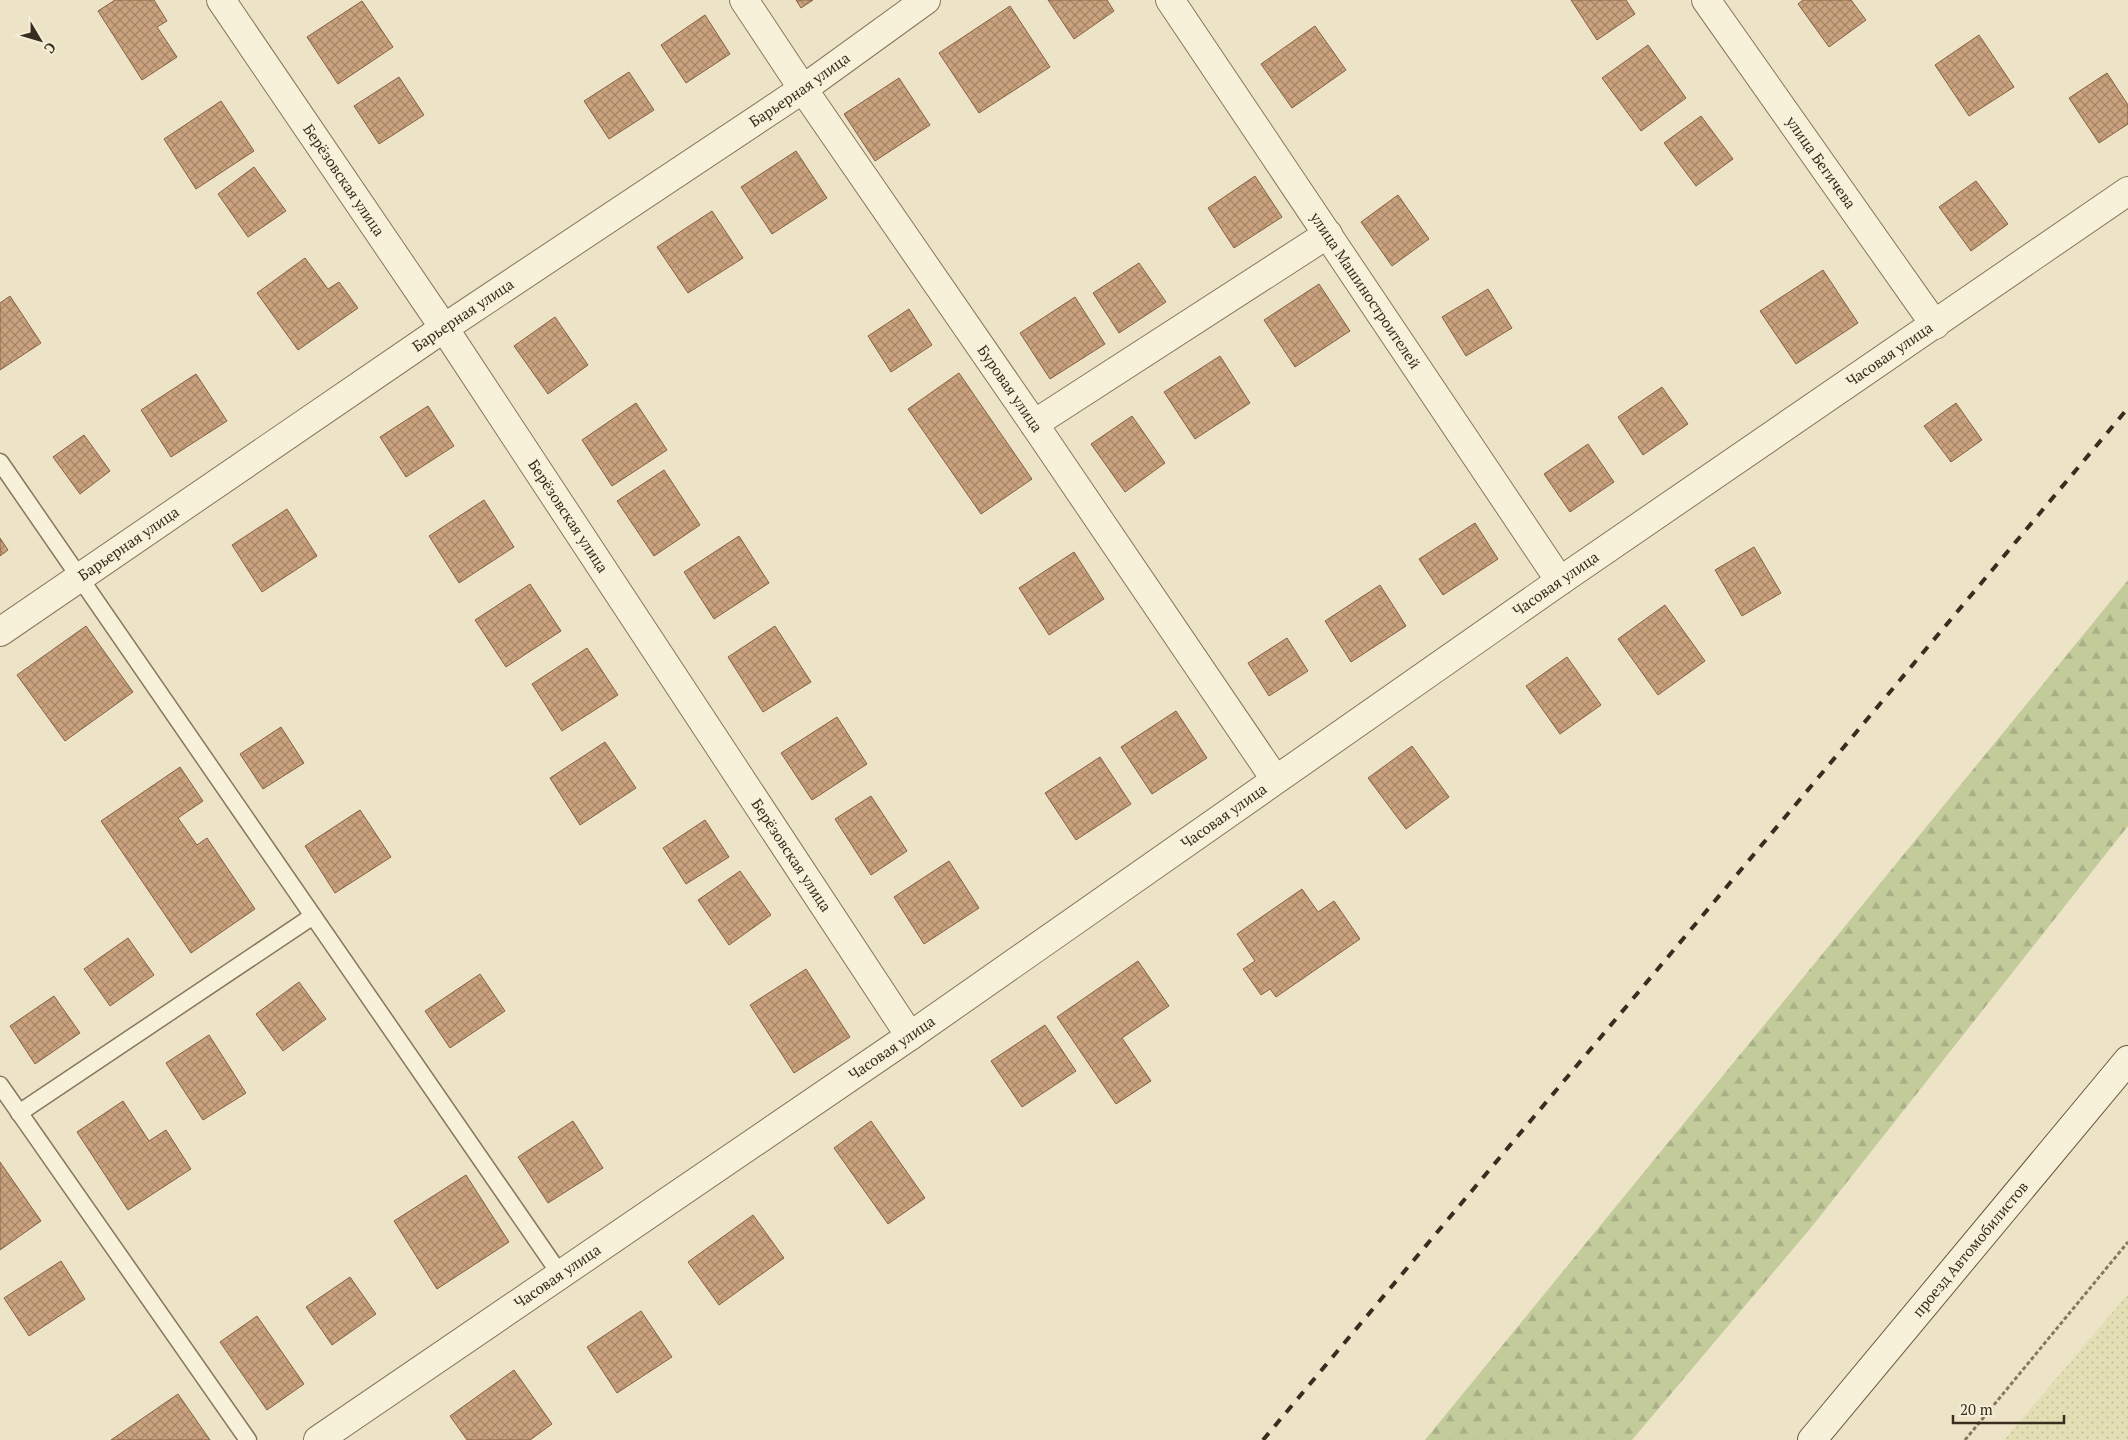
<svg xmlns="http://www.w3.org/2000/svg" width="2128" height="1440" viewBox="0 0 2128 1440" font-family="'PT Serif',serif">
<defs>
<pattern id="farmland-dots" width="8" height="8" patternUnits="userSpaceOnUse" patternTransform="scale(1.25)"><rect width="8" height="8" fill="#e3deb4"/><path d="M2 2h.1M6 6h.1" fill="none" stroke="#c4bf9a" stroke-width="1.8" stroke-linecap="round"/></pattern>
<pattern id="forest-firs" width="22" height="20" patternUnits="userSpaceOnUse" patternTransform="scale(1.25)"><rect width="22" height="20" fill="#c3cb9b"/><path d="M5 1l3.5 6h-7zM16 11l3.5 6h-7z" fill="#a8af85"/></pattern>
<pattern id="building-cross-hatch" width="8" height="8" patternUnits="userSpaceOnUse" patternTransform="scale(1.25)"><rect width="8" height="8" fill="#caa27e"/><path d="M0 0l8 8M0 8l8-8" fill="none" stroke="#a58467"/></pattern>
</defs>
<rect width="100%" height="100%" fill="#ede4c7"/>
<path fill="url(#farmland-dots)" d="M2128,1294V1440H2004Z"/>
<path fill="url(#forest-firs)" d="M2128,580V826L1814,1224L1632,1440H1425Z"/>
<g fill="url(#building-cross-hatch)" stroke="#876243">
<path d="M115,0H154L167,21L157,27L177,57L142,80L98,11Z"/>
<path d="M796,0H813L801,8Z"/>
<path d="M1048,0H1107L1114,11L1074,39Z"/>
<path d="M1571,0H1626L1635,14L1597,40Z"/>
<path d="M1803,0H1851L1866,20L1829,47L1798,4Z"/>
<path d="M362,1L393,47L338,84L307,37Z"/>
<path d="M1010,6L1050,67L979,113L939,53Z"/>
<path d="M705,15L730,54L686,83L661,45Z"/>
<path d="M1315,26L1346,70L1292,108L1261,64Z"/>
<path d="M1979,35L2014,87L1969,116L1935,65Z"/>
<path d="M1648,45L1686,98L1641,131L1602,78Z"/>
<path d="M629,72L654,110L609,139L584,101Z"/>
<path d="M2107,73L2128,105V124L2099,143L2069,98Z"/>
<path d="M399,77L424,115L379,144L354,106Z"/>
<path d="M899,78L930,125L875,161L844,114Z"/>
<path d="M221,101L254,151L196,189L164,139Z"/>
<path d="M1701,116L1733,159L1696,186L1664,143Z"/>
<path d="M796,151L827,198L772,234L741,187Z"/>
<path d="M254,167L286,211L248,237L218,194Z"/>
<path d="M1255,176L1282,217L1234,248L1208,208Z"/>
<path d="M1976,181L2008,224L1971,251L1939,207Z"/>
<path d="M1398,195L1429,239L1392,266L1361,222Z"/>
<path d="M712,211L743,258L688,293L657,247Z"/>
<path d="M305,258L328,289L339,282L358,308L298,350L257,293Z"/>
<path d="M1139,263L1166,302L1119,333L1093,293Z"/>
<path d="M1823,270L1858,323L1796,364L1760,311Z"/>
<path d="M1319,284L1350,331L1295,367L1264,320Z"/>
<path d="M1488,289L1512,328L1466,356L1442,317Z"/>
<path d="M10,296L41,343L0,370V303Z"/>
<path d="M1075,297L1105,344L1050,379L1020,333Z"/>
<path d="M909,309L932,345L891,372L868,336Z"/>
<path d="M555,317L588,365L548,394L514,346Z"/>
<path d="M1220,356L1250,403L1195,439L1164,392Z"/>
<path d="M959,373L1032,479L981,514L908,409Z"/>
<path d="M196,374L227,421L171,457L141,410Z"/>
<path d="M1662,387L1688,424L1643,455L1618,417Z"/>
<path d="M636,403L667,450L612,486L582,440Z"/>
<path d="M1956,403L1982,440L1951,462L1924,426Z"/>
<path d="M428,406L454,446L406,477L380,437Z"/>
<path d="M1132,416L1165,463L1125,492L1091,444Z"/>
<path d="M84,435L110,471L80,494L53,457Z"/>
<path d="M1588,444L1614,482L1570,512L1544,474Z"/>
<path d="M664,470L700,525L654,556L617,501Z"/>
<path d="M484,500L514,547L459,583L429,536Z"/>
<path d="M287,509L317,556L262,592L232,545Z"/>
<path d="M1475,523L1498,559L1443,595L1419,559Z"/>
<path d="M739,536L769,583L714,619L684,572Z"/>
<path d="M0,538L8,550L0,556Z"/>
<path d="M1754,547L1781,593L1742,616L1715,570Z"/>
<path d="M1074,552L1104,599L1049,635L1019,588Z"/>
<path d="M530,584L561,631L506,667L475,620Z"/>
<path d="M1380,585L1406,626L1351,662L1325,621Z"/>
<path d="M1665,605L1705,661L1658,695L1618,639Z"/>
<path d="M86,626L133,692L65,741L17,675Z"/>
<path d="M775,626L811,682L763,712L728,657Z"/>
<path d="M1287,638L1308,671L1269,696L1248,663Z"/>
<path d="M587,648L618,695L562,731L532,684Z"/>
<path d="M1567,657L1601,705L1560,734L1526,686Z"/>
<path d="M1176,711L1207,758L1152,794L1121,747Z"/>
<path d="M837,717L867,764L812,800L781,753Z"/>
<path d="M281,727L304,763L263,789L240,754Z"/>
<path d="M605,742L636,788L580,825L550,778Z"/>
<path d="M1412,746L1449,797L1406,829L1368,778Z"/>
<path d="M1100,757L1131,804L1076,840L1045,793Z"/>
<path d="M180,767L203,801L178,818L197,845L207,838L255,909L191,953L101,821Z"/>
<path d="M871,796L907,851L871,875L835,819Z"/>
<path d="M360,810L391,857L335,893L305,846Z"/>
<path d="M705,820L729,857L686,884L663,848Z"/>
<path d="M949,861L979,908L924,944L894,897Z"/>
<path d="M740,871L771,915L729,945L698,900Z"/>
<path d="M1302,889L1318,912L1334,901L1360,939L1276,997L1270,989L1261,995L1243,969L1255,961L1237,934Z"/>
<path d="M128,938L154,975L110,1006L84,969Z"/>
<path d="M1138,961L1169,1006L1122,1038L1151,1081L1116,1104L1057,1017Z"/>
<path d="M806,969L850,1037L794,1073L750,1005Z"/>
<path d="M480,974L505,1011L450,1048L425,1011Z"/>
<path d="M299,982L326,1019L283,1051L256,1014Z"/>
<path d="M54,996L80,1033L35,1064L10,1026Z"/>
<path d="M1045,1025L1076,1071L1022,1107L991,1061Z"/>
<path d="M209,1035L246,1093L203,1120L166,1063Z"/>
<path d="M123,1101L149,1141L166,1130L191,1169L128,1210L77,1132Z"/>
<path d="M573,1121L603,1168L548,1203L518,1157Z"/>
<path d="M871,1121L925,1198L888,1224L834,1148Z"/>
<path d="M0,1162L41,1221L0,1250Z"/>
<path d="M466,1175L509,1242L437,1289L394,1221Z"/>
<path d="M753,1215L784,1258L719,1305L688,1262Z"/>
<path d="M61,1261L85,1299L29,1336L4,1298Z"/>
<path d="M350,1277L376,1314L332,1345L306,1307Z"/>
<path d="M641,1311L672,1357L617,1393L587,1347Z"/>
<path d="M257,1316L304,1384L267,1410L220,1342Z"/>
<path d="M514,1370L552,1424L530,1440H467L450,1416Z"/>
<path d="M178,1394L210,1440H111Z"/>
</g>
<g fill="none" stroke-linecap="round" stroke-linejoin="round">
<g stroke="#88765d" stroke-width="19">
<g id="lane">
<path d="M0,462L560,1274"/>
<path d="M0,1085L248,1440"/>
<path d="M19,1113L313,916"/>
</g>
</g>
<g stroke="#88765d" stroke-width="30">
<g id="street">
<path id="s1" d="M221,0L444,328L910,1036"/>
<path id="s2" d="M744,0L803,89L1034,424L1275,779"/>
<path id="s3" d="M1170,0L1560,581"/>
<path id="s4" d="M1706,0L1935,325"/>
<path d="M1034,424L1328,234"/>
<path id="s5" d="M0,632L444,328L803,89L926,0"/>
<path id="s6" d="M318,1440L910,1036L1560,581L2128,191"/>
</g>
</g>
<g stroke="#6a5740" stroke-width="30">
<g id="secondary">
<path id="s7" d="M1812,1440L2128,1060"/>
</g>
</g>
<path stroke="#88765d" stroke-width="3" stroke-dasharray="4 2.5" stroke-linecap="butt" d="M1965,1440L2128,1242"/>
<use href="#lane" stroke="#f8f1da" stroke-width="16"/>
<use href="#street" stroke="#f8f1da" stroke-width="28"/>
<use href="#secondary" stroke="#f8f1da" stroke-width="28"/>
<path stroke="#392d20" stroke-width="4" stroke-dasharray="9 9" stroke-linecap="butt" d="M1263,1440L2128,408"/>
</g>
<g text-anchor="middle" stroke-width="5" stroke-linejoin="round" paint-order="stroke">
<g font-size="15" fill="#392d20" stroke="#f5eed6">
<text dy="5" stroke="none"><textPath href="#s5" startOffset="966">Барьерная улица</textPath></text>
<text dy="5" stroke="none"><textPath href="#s4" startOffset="199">улица Бегичева</textPath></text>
<text dy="5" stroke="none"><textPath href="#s1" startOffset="218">Берёзовская улица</textPath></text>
<text dy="5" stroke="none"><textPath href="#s3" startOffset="350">улица Машиностроителей</textPath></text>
<text dy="5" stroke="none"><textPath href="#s5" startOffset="561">Барьерная улица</textPath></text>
<text dy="5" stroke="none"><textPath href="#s6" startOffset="1910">Часовая улица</textPath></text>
<text dy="5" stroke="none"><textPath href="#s2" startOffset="471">Буровая улица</textPath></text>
<text dy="5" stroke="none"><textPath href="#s1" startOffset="622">Берёзовская улица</textPath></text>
<text dy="5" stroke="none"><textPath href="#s5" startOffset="156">Барьерная улица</textPath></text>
<text dy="5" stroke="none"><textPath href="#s6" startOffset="1505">Часовая улица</textPath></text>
<text dy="5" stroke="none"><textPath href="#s6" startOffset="1100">Часовая улица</textPath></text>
<text dy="5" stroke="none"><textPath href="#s1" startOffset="1028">Берёзовская улица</textPath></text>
<text dy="5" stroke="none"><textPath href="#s6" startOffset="695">Часовая улица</textPath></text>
<text dy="5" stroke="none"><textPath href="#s7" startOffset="248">проезд Автомобилистов</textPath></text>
<text dy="5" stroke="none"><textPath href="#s6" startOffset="290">Часовая улица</textPath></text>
</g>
</g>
<g transform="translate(40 40) rotate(128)" stroke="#f5eed6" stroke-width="4" paint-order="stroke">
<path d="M0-4L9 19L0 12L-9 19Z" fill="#392d20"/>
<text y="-8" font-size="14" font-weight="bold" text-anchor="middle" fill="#392d20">С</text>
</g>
<path d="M1953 1415v8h111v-8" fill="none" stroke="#392d20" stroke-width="2.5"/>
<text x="1960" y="1415" font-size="15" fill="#392d20" stroke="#f5eed6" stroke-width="4" paint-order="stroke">20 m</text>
</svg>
